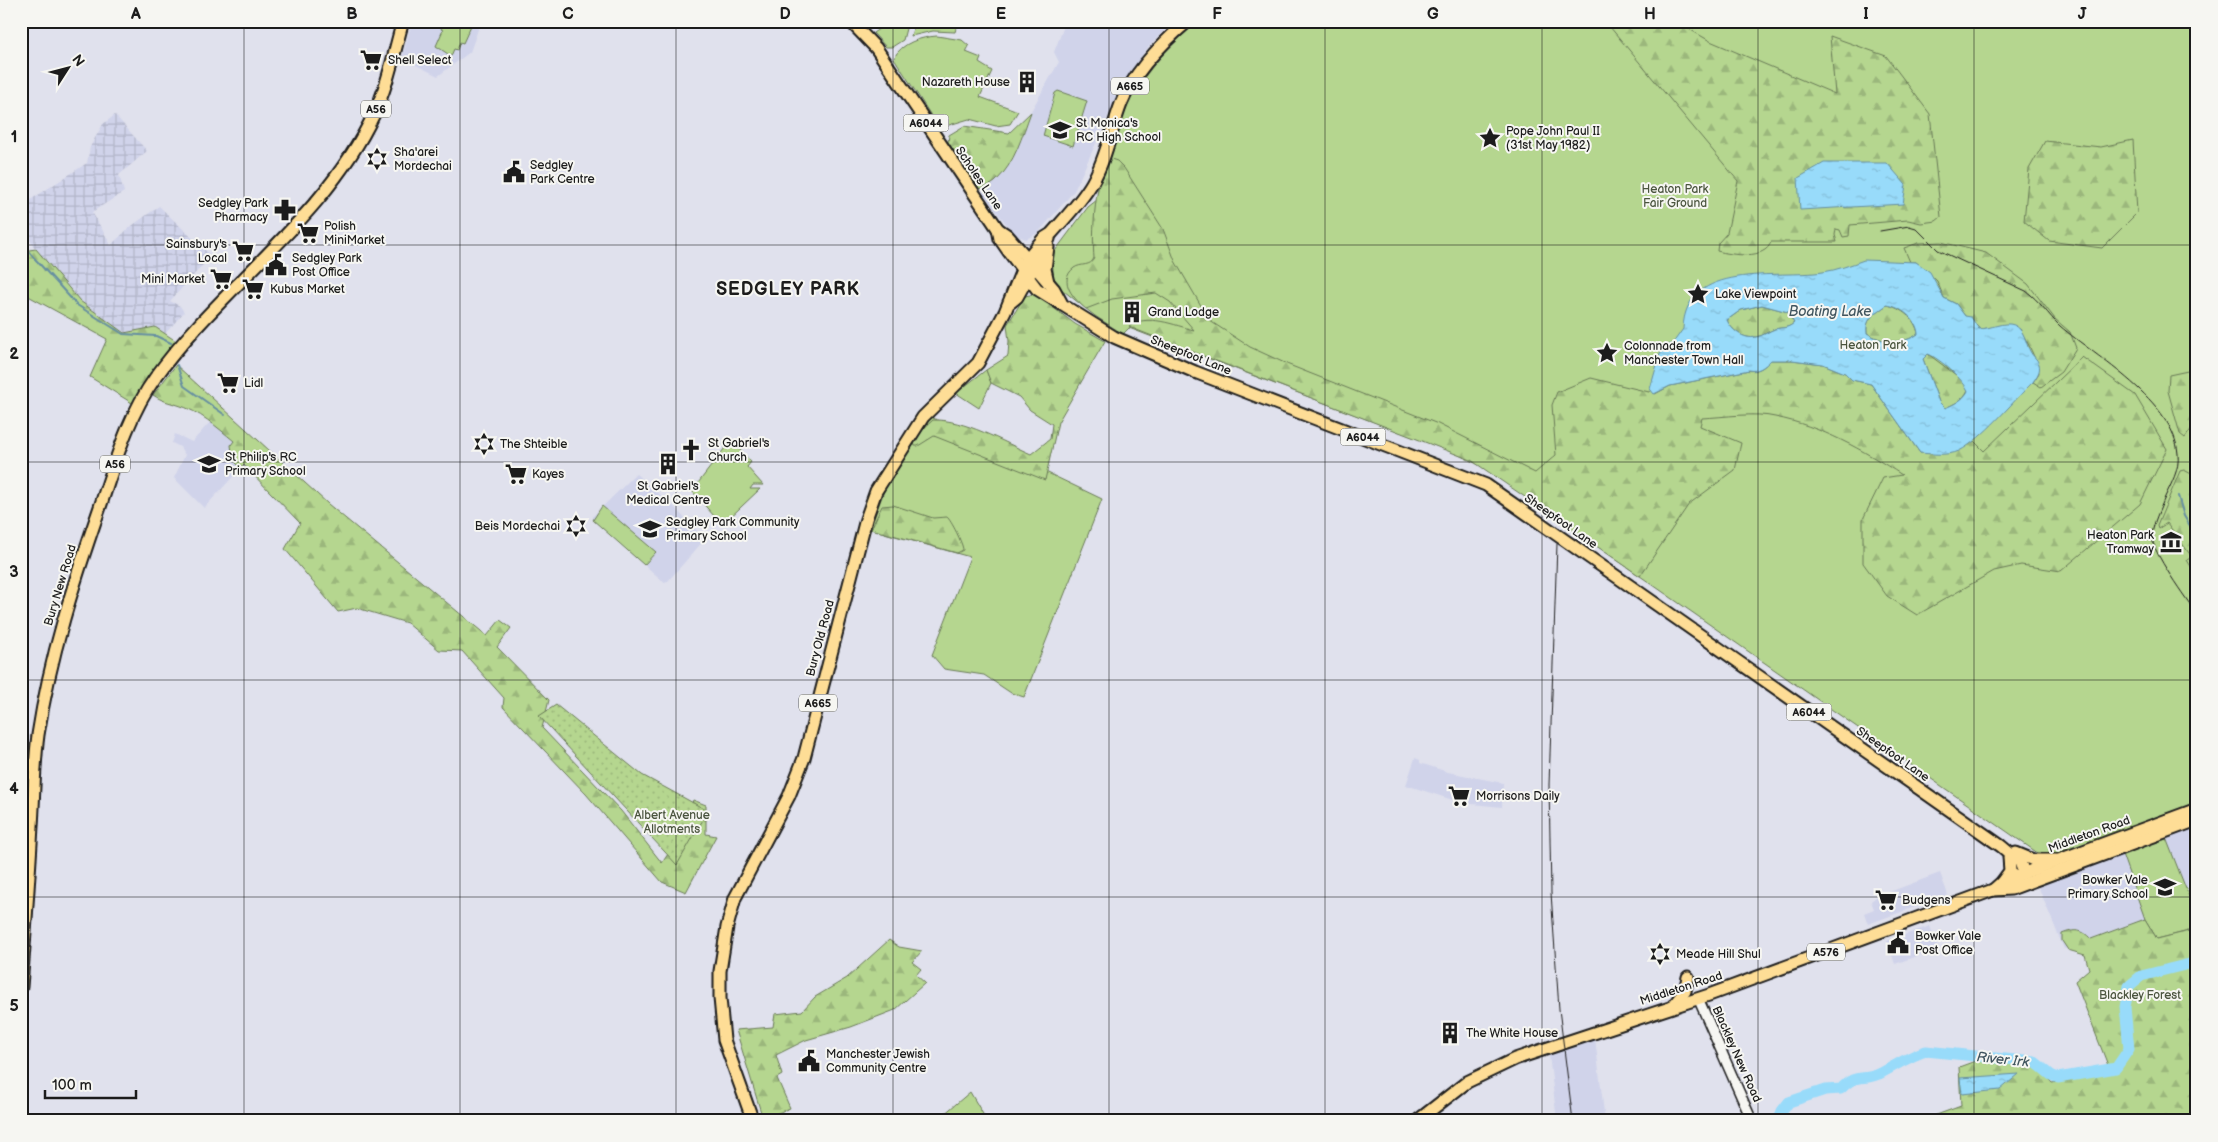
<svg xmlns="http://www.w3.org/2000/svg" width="2218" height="1142" viewBox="0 0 2218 1142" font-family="'Balsamiq Sans',sans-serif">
<defs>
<pattern id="industrial-grid" width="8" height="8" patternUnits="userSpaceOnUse" patternTransform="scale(1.25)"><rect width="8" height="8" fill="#d0d3ea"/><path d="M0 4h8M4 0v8" fill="none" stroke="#b2b5c8"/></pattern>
<pattern id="forest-firs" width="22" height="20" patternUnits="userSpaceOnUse" patternTransform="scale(1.25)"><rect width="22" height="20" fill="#b5d68f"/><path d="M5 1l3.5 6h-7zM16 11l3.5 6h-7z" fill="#9bb77b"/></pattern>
<pattern id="garden-dots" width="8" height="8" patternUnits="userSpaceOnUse" patternTransform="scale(1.25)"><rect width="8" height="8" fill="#b5d68f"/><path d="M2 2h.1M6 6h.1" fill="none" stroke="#9bb77b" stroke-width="1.8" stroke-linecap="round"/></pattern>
<pattern id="water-ripples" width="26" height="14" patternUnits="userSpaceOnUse" patternTransform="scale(1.25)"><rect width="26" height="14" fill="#98dbfa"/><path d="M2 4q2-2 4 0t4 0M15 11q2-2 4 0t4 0" fill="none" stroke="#82bbd6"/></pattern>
</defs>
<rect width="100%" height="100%" fill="#e0e1ed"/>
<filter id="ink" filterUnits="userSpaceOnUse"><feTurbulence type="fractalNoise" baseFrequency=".02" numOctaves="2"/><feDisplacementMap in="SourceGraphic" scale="10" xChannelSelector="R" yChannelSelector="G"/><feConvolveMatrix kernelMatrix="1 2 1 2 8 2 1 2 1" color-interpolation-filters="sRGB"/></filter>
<g filter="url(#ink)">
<g fill="#d0d3ea">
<path d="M412,21H481L470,52L438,76L402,58Z"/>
<path d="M1066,21H1173L1145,51L1124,82L1074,191L1038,233L1026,239L1015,235L982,193L986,189L983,185L1031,111L1059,62L1054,52Z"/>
<path d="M211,421L234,441L233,460L241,468L204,508L174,478L185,455L180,447L172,443L175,434L192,442Z"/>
<path d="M636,474L672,505L705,539L668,581L664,582L593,520V516Z"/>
<path d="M1415,758L1420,760V763L1448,772L1503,783L1502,807L1462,803L1406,785Z"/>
<path d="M2197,827V929L2145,919L2064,949L2038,886Z"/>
<path d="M1940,873L1948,895L1868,924L1864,913L1874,909L1871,901L1876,897Z"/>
<path d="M1930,926L1938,948L1895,964L1887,941Z"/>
<path d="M1595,1038L1605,1121H1557L1549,1055Z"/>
</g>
<path fill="url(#industrial-grid)" d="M115,115L147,151L119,175L124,192L92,212L111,245L129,228L159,206L211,256L170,301L180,306L184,312L165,334L155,327L124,333L80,301L37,251L21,226V206L87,163L90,147L103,124Z"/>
<g fill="#b5d68f" stroke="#687956">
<path d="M444,21H473L463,43L460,42L457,50L454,49L451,56L436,46L443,30L441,29Z"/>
<path d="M884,21H908L903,40L892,47H886L873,33L886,24Z"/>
<path d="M915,21H958L955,32L933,31L911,36Z"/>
<path d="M1199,21H2197V803L2062,853L2042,856L1485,468L1455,453L1129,328L1123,334L1095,316L1054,283L1052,255L1088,207L1097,200L1098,189C1108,159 1117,127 1131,99C1147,68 1173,43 1199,21Z"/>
<path d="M937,36L962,40L969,46L966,52L981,58L979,63L992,71L980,97L1018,111L1010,124L996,126L969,119L939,128L894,58C901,43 921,37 937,36Z"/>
<path d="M1058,91L1087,101L1073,146L1043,136L1055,93Z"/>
<path d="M986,370L991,383L979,408L956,393Z"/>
<path d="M931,417L1102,499L1024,697L1011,693L984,675L944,669L932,655L970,557L870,529L887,483Z"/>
<path d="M731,440L751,462L747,467L763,485H753L750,489H760L722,525L692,491Z"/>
<path d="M602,506L656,552L644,565L593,520Z"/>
<path d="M2166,838L2197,917V929L2157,939L2145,919L2122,854Z"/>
<path d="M970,1092L987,1121H936Z"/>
</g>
<g fill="url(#forest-firs)" stroke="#687956">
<path d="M1605,21H1675L1710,41L1835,94L1830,36L1886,56L1930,114L1941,217L1936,221L1921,223L1908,220L1850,225L1849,236L1843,237L1840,230L1836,229L1835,235L1837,242H1771C1765,260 1732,255 1717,251L1718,243L1727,233L1738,181Z"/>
<path d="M1031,112C1022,136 1015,163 996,181C991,186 984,186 979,190L948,142L949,135L964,126L1009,133Z"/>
<path d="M2133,140L2137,213L2102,248L2049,241L2024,221L2029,169L2045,141L2101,147Z"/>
<path d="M1111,159L1117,161L1124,168L1163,229L1175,261L1210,321L1250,347L1289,365L1438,424L1535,473L1556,455L1552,405L1557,392L1591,378L1649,392L1650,389L1655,394L1670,386L1749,370C1758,372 1765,367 1770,360H1792L1823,364L1845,373L1852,380L1871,384L1920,453L1958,451L1973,440L1984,451L2082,357L2135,395L2167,449L2140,504L2061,571L2021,565L1994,571L1917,615L1887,596L1863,563V519L1883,478L1902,475C1863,450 1821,426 1775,417C1755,412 1724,417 1702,418L1700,426L1741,443L1735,470L1689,504L1640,576L1471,460L1129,327C1146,312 1176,326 1194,330L1170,302L1156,293L1112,299L1086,309C1075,300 1057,281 1074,268C1081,263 1091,267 1094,258C1092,236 1094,174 1111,159Z"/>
<path d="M1941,242L1986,253L2028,284L2055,319L2070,332L2076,348L2061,372L2041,387L2033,382L2039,373C2036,357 2028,344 2020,329H1979L1977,325L1965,316L1956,304L1944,298L1937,281L1916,262H1910L1904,248L1918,243Z"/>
<path d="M36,249L80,301L124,333L155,327L176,341L132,403L90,377L107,339L21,292V256L29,250Z"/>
<path d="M1035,294L1075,324L1105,341L1058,422L1045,480L934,436L918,446H915L914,443L922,430L933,420C964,419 1003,442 1031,454L1050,439L1052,424L1030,410L1019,397L991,383L986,370L1008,356L1009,341L1007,325L1025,296Z"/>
<path d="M1762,305L1788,312L1794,323C1787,329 1784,327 1775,329C1769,331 1763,336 1756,337C1744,340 1731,330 1727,320L1741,310Z"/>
<path d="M1887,305C1901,308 1916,319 1918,334C1903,345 1883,343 1867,333C1865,317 1876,313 1887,305Z"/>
<path d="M1928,354L1964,381L1968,390C1963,400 1955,404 1945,408L1939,402L1923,359Z"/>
<path d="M176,365L328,504L487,636L500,620L511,628L497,647L549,700L542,728L621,811L662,863L682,833L693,800L706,805V834L716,836L686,892L662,882L586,794L503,707L504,698L462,651L439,650L407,623L357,608L338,612L285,549L300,523L244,465L241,468L233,460L231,445L234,441C217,427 199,411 178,405C168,402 162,401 153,395Z"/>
<path d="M2197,369V421L2185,438L2180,434L2168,391L2169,375Z"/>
<path d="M2184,470L2197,477V600L2195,573L2187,560L2192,557L2167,523L2158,529L2157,526L2180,471Z"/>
<path d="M893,505L933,518L947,517C951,520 963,544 963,550L957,553L871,529L882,506Z"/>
<path d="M2145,919L2157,939L2197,929V1121H1920L1961,1106L1959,1067L1978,1060L2037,1066L2052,1083L2111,1073L2075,981L2089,969L2085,955L2068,950L2062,941V934C2074,929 2082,929 2091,939Z"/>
<path d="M889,940L899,947L922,951L912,962L921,969L916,975L925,983L895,1010L851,1027L806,1040L776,1055L782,1075L777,1078L790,1108L763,1119L736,1030L773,1027L775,1014L802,1011L815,997L847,978Z"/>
</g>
<path fill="url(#garden-dots)" stroke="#687956" d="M556,705L642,775L708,811L677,865L539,716Z"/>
<g fill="url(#water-ripples)" stroke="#668fa1" fill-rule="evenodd">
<path d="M1824,163H1887L1906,185L1903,204L1800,210L1798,178Z"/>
<path d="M1864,260L1916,262L1930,272L1944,298L1956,304L1965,316L1971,317L1979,329C1990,329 2004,321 2014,325C2025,330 2025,342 2030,351C2032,356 2037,358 2039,364C2041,371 2037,376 2033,382C2013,401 1983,439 1959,451C1948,456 1932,454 1920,453L1871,384L1852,380L1845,373L1823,364L1792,360H1771C1764,367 1758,372 1749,370L1670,386L1654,394L1650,389L1660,354L1666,346L1673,343L1683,329C1685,260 1778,279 1823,272C1837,270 1850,265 1864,260ZM1762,305L1788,312L1794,323C1787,329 1783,327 1775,329C1769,331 1763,336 1756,337C1744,340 1731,330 1727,320L1741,310ZM1887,305C1901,307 1917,319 1918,334C1903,345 1882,343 1867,333C1865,318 1876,313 1887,305ZM1928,354C1939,358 1964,380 1968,391C1963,400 1955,404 1945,408L1939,402L1923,359Z"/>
<path d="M2019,1074L2000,1090L1962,1094L1960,1078Z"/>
</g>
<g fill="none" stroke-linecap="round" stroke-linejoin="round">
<g stroke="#668fa1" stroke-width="2">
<path d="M21,252L26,249L77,305L123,334L156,336L171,343"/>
<path d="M177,365L184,386L225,415"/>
<path d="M2178,496L2184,516L2197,537"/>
</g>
<path stroke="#98dbfa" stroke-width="11" d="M1778,1121L1782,1111L1789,1102L1825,1090L1841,1089C1855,1073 1863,1081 1879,1074C1895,1066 1909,1056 1926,1051L2035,1062L2051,1075L2058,1078L2116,1068L2129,1049L2125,1007L2129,986L2141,976L2197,962"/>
<g stroke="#1c1c1c" stroke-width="12">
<path id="tertiary" d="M1698,998L1752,1121"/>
</g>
<g stroke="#1c1c1c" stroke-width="15">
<g id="primary">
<path d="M850,21L876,48L998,229L1000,239L1009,252L1037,289L1114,337L1195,372L1486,485L2001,846L2020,862L2024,873"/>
<path d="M998,229L1007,235L1054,289L1061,302"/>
<path d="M1048,247L1045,269L1048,282"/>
<path d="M1011,302L1017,297L1049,239"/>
<path d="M2016,853L2033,860H2056"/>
<path d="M2002,882L2010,871L2009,857"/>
<path d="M753,1121L724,1040L720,998V971L727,927L735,898L789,796L804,758L866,519L876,491L923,417L978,363L1005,312L1026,260L1043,239L1051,234C1065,218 1081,202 1092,183C1106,159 1111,130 1121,104C1134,71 1162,43 1188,21"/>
</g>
</g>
<g stroke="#1c1c1c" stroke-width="15">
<g id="trunk">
<path d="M1993,890L2002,882L2032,870L2197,809"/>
<path d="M21,987C25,934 29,880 32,826C34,796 34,765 38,735C50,656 74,582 100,507C115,463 128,416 155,378C221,286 325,219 374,114C388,85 394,52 403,21"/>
<path d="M1674,1005L1685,991L1688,977"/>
<path d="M1417,1121L1467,1082L1515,1059L1709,995L1993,890L2011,889L2197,820"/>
</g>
</g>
<use href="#tertiary" stroke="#f6f6f2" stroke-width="9"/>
<use href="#primary" stroke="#fedd96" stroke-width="11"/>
<use href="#trunk" stroke="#fedd96" stroke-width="11"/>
<g stroke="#1c1c1c" stroke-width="1">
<path d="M1880,231L1909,226L1916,228L1938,250L2026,291C2040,301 2048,315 2060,326C2097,358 2174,401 2178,454C2180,469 2171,484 2165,497C2160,510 2153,522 2152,536C2151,551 2187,600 2197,614"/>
<path d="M1557,544L1549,785L1551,893L1559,1009L1573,1121"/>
</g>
</g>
</g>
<path fill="none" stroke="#1c1c1c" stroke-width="1" stroke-opacity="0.55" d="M244,21V1121M460,21V1121M676,21V1121M893,21V1121M1109,21V1121M1325,21V1121M1542,21V1121M1758,21V1121M1974,21V1121M21,245H2197M21,462H2197M21,680H2197M21,897H2197"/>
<defs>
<g id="supermarket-bare" transform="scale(1.725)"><path d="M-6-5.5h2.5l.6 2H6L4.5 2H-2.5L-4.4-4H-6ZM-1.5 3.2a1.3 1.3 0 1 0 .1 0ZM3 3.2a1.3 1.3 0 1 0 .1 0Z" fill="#1c1c1c" stroke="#f6f6f2" stroke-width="2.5" paint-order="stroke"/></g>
<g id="building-bare" transform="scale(1.725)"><path d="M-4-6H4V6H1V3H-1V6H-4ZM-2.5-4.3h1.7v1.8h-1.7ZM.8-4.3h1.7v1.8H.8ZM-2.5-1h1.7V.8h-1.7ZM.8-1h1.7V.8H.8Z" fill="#1c1c1c" stroke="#f6f6f2" stroke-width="2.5" paint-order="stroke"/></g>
<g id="school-bare" transform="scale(1.725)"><path d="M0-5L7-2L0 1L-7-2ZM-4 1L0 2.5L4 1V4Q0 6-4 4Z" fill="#1c1c1c" stroke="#f6f6f2" stroke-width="2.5" paint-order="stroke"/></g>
<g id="sight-bare" transform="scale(1.725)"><path d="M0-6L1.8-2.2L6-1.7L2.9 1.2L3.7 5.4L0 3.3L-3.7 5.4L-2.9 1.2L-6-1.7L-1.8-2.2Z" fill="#1c1c1c" stroke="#f6f6f2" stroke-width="2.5" paint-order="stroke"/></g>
<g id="synagogue-bare" transform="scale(1.725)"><path d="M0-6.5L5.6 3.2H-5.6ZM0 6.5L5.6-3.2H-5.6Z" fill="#1c1c1c" stroke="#f6f6f2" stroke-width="2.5" paint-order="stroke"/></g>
<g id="civic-bare" transform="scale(1.725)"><path d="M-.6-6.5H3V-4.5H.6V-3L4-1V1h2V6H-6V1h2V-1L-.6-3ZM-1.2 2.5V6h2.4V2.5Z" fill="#1c1c1c" stroke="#f6f6f2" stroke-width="2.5" paint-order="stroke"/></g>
<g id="pharmacy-bare" transform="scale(1.725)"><path d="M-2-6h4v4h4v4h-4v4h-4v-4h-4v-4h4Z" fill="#1c1c1c" stroke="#f6f6f2" stroke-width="2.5" paint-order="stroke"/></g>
<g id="church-bare" transform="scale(1.725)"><path d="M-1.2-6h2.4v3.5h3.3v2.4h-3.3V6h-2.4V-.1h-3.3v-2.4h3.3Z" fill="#1c1c1c" stroke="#f6f6f2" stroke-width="2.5" paint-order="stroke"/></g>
<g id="museum-bare" transform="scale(1.725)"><path d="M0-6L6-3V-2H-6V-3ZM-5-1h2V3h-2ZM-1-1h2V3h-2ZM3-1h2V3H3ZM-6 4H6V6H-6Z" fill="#1c1c1c" stroke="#f6f6f2" stroke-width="2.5" paint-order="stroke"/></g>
</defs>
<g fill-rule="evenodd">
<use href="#supermarket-bare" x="371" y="60"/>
<use href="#building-bare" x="1027" y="82"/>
<use href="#school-bare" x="1060" y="130"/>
<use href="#sight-bare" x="1490" y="138"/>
<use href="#synagogue-bare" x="377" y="159"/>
<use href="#civic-bare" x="514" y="172"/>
<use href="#pharmacy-bare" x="285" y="210"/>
<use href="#supermarket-bare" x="308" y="233"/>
<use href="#supermarket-bare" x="243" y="251"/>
<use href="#civic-bare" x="276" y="265"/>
<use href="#supermarket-bare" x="221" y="279"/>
<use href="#supermarket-bare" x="253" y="289"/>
<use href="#sight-bare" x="1698" y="294"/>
<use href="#building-bare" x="1132" y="312"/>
<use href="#sight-bare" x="1607" y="353"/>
<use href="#supermarket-bare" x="228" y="383"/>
<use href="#synagogue-bare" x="484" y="444"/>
<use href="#church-bare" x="691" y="450"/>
<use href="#school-bare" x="209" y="464"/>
<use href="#building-bare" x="668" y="464"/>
<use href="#supermarket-bare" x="516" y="474"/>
<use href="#synagogue-bare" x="576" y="526"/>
<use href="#school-bare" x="650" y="529"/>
<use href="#museum-bare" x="2171" y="542"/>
<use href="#supermarket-bare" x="1459" y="796"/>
<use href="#school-bare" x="2165" y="887"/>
<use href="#supermarket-bare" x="1886" y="900"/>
<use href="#civic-bare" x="1898" y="943"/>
<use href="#synagogue-bare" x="1660" y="954"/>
<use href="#building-bare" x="1450" y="1033"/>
<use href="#civic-bare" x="809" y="1061"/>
</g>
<g text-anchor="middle" stroke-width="4" stroke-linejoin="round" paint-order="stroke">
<g fill="#f6f6f2" stroke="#5d5d5c" stroke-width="1">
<rect x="1111" y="77.5" width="38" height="17" rx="4"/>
<rect x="361" y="100.5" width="30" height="17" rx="4"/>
<rect x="903.5" y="114.5" width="45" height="17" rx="4"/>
<rect x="1340.5" y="428.5" width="45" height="17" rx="4"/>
<rect x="100" y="455.5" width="30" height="17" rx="4"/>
<rect x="799" y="694.5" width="38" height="17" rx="4"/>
<rect x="1786.5" y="703.5" width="45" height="17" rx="4"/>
<rect x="1807" y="943.5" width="38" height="17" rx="4"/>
</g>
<g font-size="11" font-weight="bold" fill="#1c1c1c">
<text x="1130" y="90">A665</text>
<text x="376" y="113">A56</text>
<text x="926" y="127">A6044</text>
<text x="1363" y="441">A6044</text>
<text x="115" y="468">A56</text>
<text x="818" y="707">A665</text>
<text x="1809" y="716">A6044</text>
<text x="1826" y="956">A576</text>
</g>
<g font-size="12" fill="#1c1c1c" stroke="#f6f6f2" text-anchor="start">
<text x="388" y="64">Shell Select</text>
<text x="1010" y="86" text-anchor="end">Nazareth House</text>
<text x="1076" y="127">St Monica's<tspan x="1076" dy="14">RC High School</tspan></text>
<text x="1506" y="135">Pope John Paul II<tspan x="1506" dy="14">(31st May 1982)</tspan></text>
<text x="394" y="156">Sha'arei<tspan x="394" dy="14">Mordechai</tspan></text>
<text x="530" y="169">Sedgley<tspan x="530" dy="14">Park Centre</tspan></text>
<text x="268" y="207" text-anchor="end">Sedgley Park<tspan x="268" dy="14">Pharmacy</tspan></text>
<text x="324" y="230">Polish<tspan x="324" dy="14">MiniMarket</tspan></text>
<text x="227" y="248" text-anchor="end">Sainsbury's<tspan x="227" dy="14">Local</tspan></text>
<text x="292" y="262">Sedgley Park<tspan x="292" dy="14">Post Office</tspan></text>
<text x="205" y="283" text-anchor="end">Mini Market</text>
<text x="270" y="293">Kubus Market</text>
<text x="1715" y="298">Lake Viewpoint</text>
<text x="1148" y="316">Grand Lodge</text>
<text x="1624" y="350">Colonnade from<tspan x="1624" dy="14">Manchester Town Hall</tspan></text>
<text x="244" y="387">Lidl</text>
<text x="708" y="447">St Gabriel's<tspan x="708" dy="14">Church</tspan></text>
<text x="500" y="448">The Shteible</text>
<text x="225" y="461">St Philip's RC<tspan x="225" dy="14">Primary School</tspan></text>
<text x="532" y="478">Kayes</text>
<text x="668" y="490" text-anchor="middle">St Gabriel's<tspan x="668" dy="14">Medical Centre</tspan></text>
<text x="666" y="526">Sedgley Park Community<tspan x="666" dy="14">Primary School</tspan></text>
<text x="560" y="530" text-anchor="end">Beis Mordechai</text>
<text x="2154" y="539" text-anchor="end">Heaton Park<tspan x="2154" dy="14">Tramway</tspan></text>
<text x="1476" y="800">Morrisons Daily</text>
<text x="2148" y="884" text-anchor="end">Bowker Vale<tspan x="2148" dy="14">Primary School</tspan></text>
<text x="1902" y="904">Budgens</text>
<text x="1915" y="940">Bowker Vale<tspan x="1915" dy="14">Post Office</tspan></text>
<text x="1676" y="958">Meade Hill Shul</text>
<text x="1466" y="1037">The White House</text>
<text x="826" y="1058">Manchester Jewish<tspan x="826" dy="14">Community Centre</tspan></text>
</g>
<g font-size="12" fill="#1c1c1c" stroke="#f6f6f2">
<text transform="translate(979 178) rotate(56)" y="4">Scholes Lane</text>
<text transform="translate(1191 355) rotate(22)" y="4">Sheepfoot Lane</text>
<text transform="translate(1561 521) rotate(35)" y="4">Sheepfoot Lane</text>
<text transform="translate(60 585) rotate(-73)" y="4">Bury New Road</text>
<text transform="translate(820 638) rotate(-75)" y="4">Bury Old Road</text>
<text transform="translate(1893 754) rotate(35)" y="4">Sheepfoot Lane</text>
<text transform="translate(2089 834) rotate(-20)" y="4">Middleton Road</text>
<text transform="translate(1681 988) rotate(-18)" y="4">Middleton Road</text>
<text transform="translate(1737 1054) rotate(66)" y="4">Blackley New Road</text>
</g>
<g font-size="12" fill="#4a543e" stroke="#f6f6f2">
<text x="1675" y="193">Heaton Park<tspan x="1675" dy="14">Fair Ground</tspan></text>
<text x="1873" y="349">Heaton Park</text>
<text x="672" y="819">Albert Avenue<tspan x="672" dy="14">Allotments</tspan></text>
<text x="2140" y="999">Blackley Forest</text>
</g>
<g font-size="14" font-style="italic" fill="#41555f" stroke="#f6f6f2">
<text x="1830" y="316">Boating Lake</text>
<text transform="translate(2003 1059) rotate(6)" y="5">River Irk</text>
</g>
<g font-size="18" font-weight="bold" letter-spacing="1" fill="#1c1c1c" stroke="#f6f6f2">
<text x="788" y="295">SEDGLEY PARK</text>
</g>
</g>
<rect width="2218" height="1142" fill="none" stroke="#f6f6f2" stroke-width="55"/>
<g transform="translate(68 68) rotate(54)" stroke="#f6f6f2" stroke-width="4" paint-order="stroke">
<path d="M0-4L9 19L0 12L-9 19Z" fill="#1c1c1c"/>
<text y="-8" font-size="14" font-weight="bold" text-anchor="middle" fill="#1c1c1c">N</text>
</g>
<path d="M45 1090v8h91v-8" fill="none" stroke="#1c1c1c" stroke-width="2.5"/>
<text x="52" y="1090" font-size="15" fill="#1c1c1c" stroke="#f6f6f2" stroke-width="4" paint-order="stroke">100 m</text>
<rect x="28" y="28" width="2162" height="1086" fill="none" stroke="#1c1c1c" stroke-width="2"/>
<g font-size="16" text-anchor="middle" font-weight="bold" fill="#1c1c1c">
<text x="136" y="19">A</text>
<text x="352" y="19">B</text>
<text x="568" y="19">C</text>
<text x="785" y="19">D</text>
<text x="1001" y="19">E</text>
<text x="1217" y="19">F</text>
<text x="1433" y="19">G</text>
<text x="1650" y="19">H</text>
<text x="1866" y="19">I</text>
<text x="2082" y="19">J</text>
<text x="14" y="142">1</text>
<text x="14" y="359">2</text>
<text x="14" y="577">3</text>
<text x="14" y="794">4</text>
<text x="14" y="1011">5</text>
</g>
</svg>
